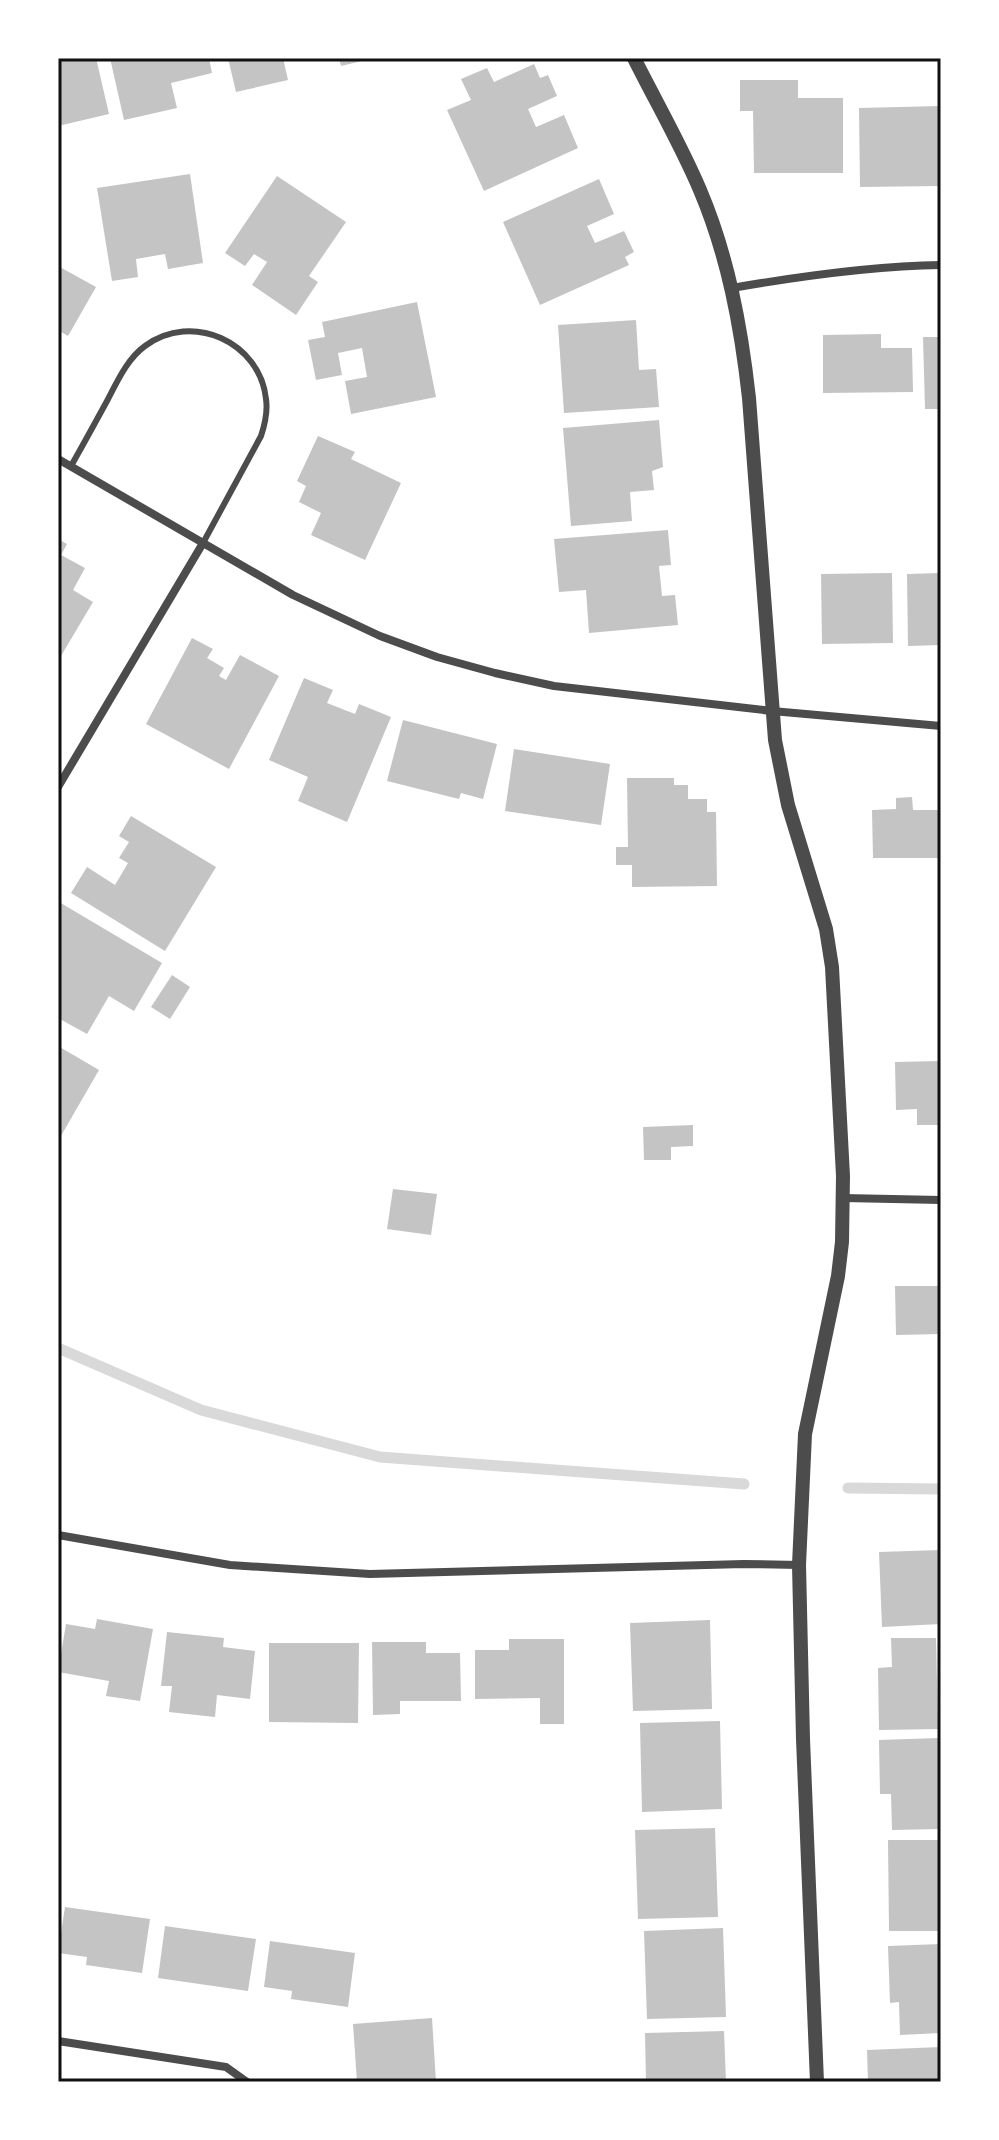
<svg xmlns="http://www.w3.org/2000/svg" width="999" height="2140" viewBox="0 0 999 2140" font-family="'Exo 2',sans-serif">
<rect width="100%" height="100%" fill="#fff"/>
<g fill="none" stroke-linecap="round" stroke-linejoin="round">
<g stroke="#d9d9d9" stroke-width="11">
<path d="M58,1348L201,1410L380,1457L744,1484"/>
<path d="M848,1488L941,1489"/>
</g>
</g>
<g fill="#c4c4c4">
<path d="M58,58H96L109,114L58,126Z"/>
<path d="M110,58H209L212,73L171,83L177,108L124,120Z"/>
<path d="M228,58H283L288,80L236,92Z"/>
<path d="M339,58H370V59L341,66Z"/>
<path d="M534,64L540,78L548,75L557,96L528,109L536,127L564,115L578,148L484,191L447,110L471,100L461,79L487,68L494,82Z"/>
<path d="M740,80H798V98H843V173H754L753,111H740Z"/>
<path d="M941,106V186L860,187L859,108Z"/>
<path d="M190,174L203,263L168,269L165,254L136,259L138,277L112,281L97,188Z"/>
<path d="M277,176L346,222L309,276L318,282L296,315L252,285L267,262L254,254L245,266L225,253Z"/>
<path d="M599,179L614,214L587,226L595,243L624,231L634,252L625,257L629,265L540,305L503,222Z"/>
<path d="M58,266L96,287L68,336L58,330Z"/>
<path d="M417,302L436,397L351,414L345,381L367,377L362,348L338,353L342,375L316,380L308,340L325,337L322,322Z"/>
<path d="M636,320L639,370L656,369L659,407L564,413L558,325Z"/>
<path d="M881,334V348H912L913,392L823,393V335Z"/>
<path d="M923,337H941V409H925Z"/>
<path d="M659,420L663,467L652,471L654,490L630,492L632,521L571,526L563,428Z"/>
<path d="M318,436L355,452L351,459L401,483L365,560L311,535L321,513L299,502L306,486L297,481Z"/>
<path d="M668,530L671,565L659,566L662,596L675,595L678,625L589,633L586,590L559,592L554,539Z"/>
<path d="M58,539L67,544L61,555L85,568L73,590L93,602L61,656L58,654Z"/>
<path d="M892,573L893,643L822,644L821,574Z"/>
<path d="M941,573V645L908,646L907,574Z"/>
<path d="M192,638L213,649L207,658L224,668L219,676L226,680L240,655L279,676L229,769L146,724Z"/>
<path d="M304,678L333,690L327,703L355,714L359,704L391,717L347,822L298,801L308,777L269,760Z"/>
<path d="M403,720L497,744L483,799L461,793L459,799L387,781Z"/>
<path d="M514,749L610,764L601,825L505,811Z"/>
<path d="M627,778H674V785H688V799H707V812H716L717,886L632,887V865H616V847H628Z"/>
<path d="M912,797L913,810H941V858H873L872,810L896,809V798Z"/>
<path d="M131,816L216,867L165,951L71,893L87,867L115,885L128,863L119,858L129,842L119,836Z"/>
<path d="M59,902L162,963L134,1011L109,996L87,1034L58,1018Z"/>
<path d="M172,975L190,987L170,1019L151,1007Z"/>
<path d="M58,1046L99,1070L58,1141Z"/>
<path d="M941,1061V1125H917V1109L896,1110L895,1062Z"/>
<path d="M693,1125V1146L671,1147V1160H644L643,1127Z"/>
<path d="M393,1189L437,1194L431,1235L387,1229Z"/>
<path d="M895,1286H941V1334L896,1335Z"/>
<path d="M941,1550V1624L882,1627L879,1552Z"/>
<path d="M97,1619L153,1629L140,1701L106,1696L109,1681L58,1672L66,1624L95,1629Z"/>
<path d="M710,1620L712,1709L633,1711L630,1623Z"/>
<path d="M167,1632L224,1638L223,1647L255,1651L250,1699L217,1695L215,1717L169,1712L172,1686H161Z"/>
<path d="M891,1638H936L938,1729L879,1730L878,1668L892,1667Z"/>
<path d="M509,1639H564V1724H540V1698L475,1699V1650H509Z"/>
<path d="M372,1642H426V1653H460L461,1701H400V1714L373,1715Z"/>
<path d="M269,1643H359L358,1723L269,1722Z"/>
<path d="M720,1721L722,1809L642,1812L640,1723Z"/>
<path d="M939,1738L941,1829L892,1830L891,1794H880L879,1740Z"/>
<path d="M715,1828L718,1917L638,1919L635,1830Z"/>
<path d="M888,1840H941V1931H889Z"/>
<path d="M65,1907L150,1919L142,1973L86,1965L87,1957L58,1953Z"/>
<path d="M165,1926L256,1939L248,1991L158,1978Z"/>
<path d="M723,1928L726,2017L647,2019L644,1931Z"/>
<path d="M270,1941L355,1953L348,2007L291,1999L292,1991L264,1987Z"/>
<path d="M941,1944V2033L900,2035L899,2002L890,2003L888,1946Z"/>
<path d="M432,2018L436,2082H357L353,2024Z"/>
<path d="M724,2031L726,2082H646L645,2033Z"/>
<path d="M941,2047V2082H868L867,2050Z"/>
</g>
<g fill="none" stroke-linecap="round" stroke-linejoin="round">
<path stroke="#4c4c4c" stroke-width="6" d="M71,466C83,445 95,423 107,401C117,382 127,359 145,346C192,311 260,342 266,399C268,412 265,424 261,436L203,543"/>
<g stroke="#4c4c4c" stroke-width="8">
<path d="M732,288C801,276 871,266 941,265"/>
<path d="M58,459L293,595L380,636L437,657L495,673L554,686L772,711L941,726"/>
<path d="M58,787L203,543"/>
<path d="M843,1198L941,1200"/>
<path d="M58,1535L230,1565L370,1574L744,1564L799,1565"/>
<path d="M58,2041L226,2067L247,2082"/>
</g>
<path stroke="#4c4c4c" stroke-width="14" d="M634,58C656,102 681,145 700,190C728,256 741,326 749,398L775,740L788,805L826,929L832,967L843,1176L842,1242L838,1276L805,1434L799,1565L803,1739L817,2082"/>
</g>
<rect width="999" height="2140" fill="none" stroke="#ffffff" stroke-width="120"/>
<rect x="60" y="60" width="879" height="2020" fill="none" stroke="#111" stroke-width="3"/>
</svg>
